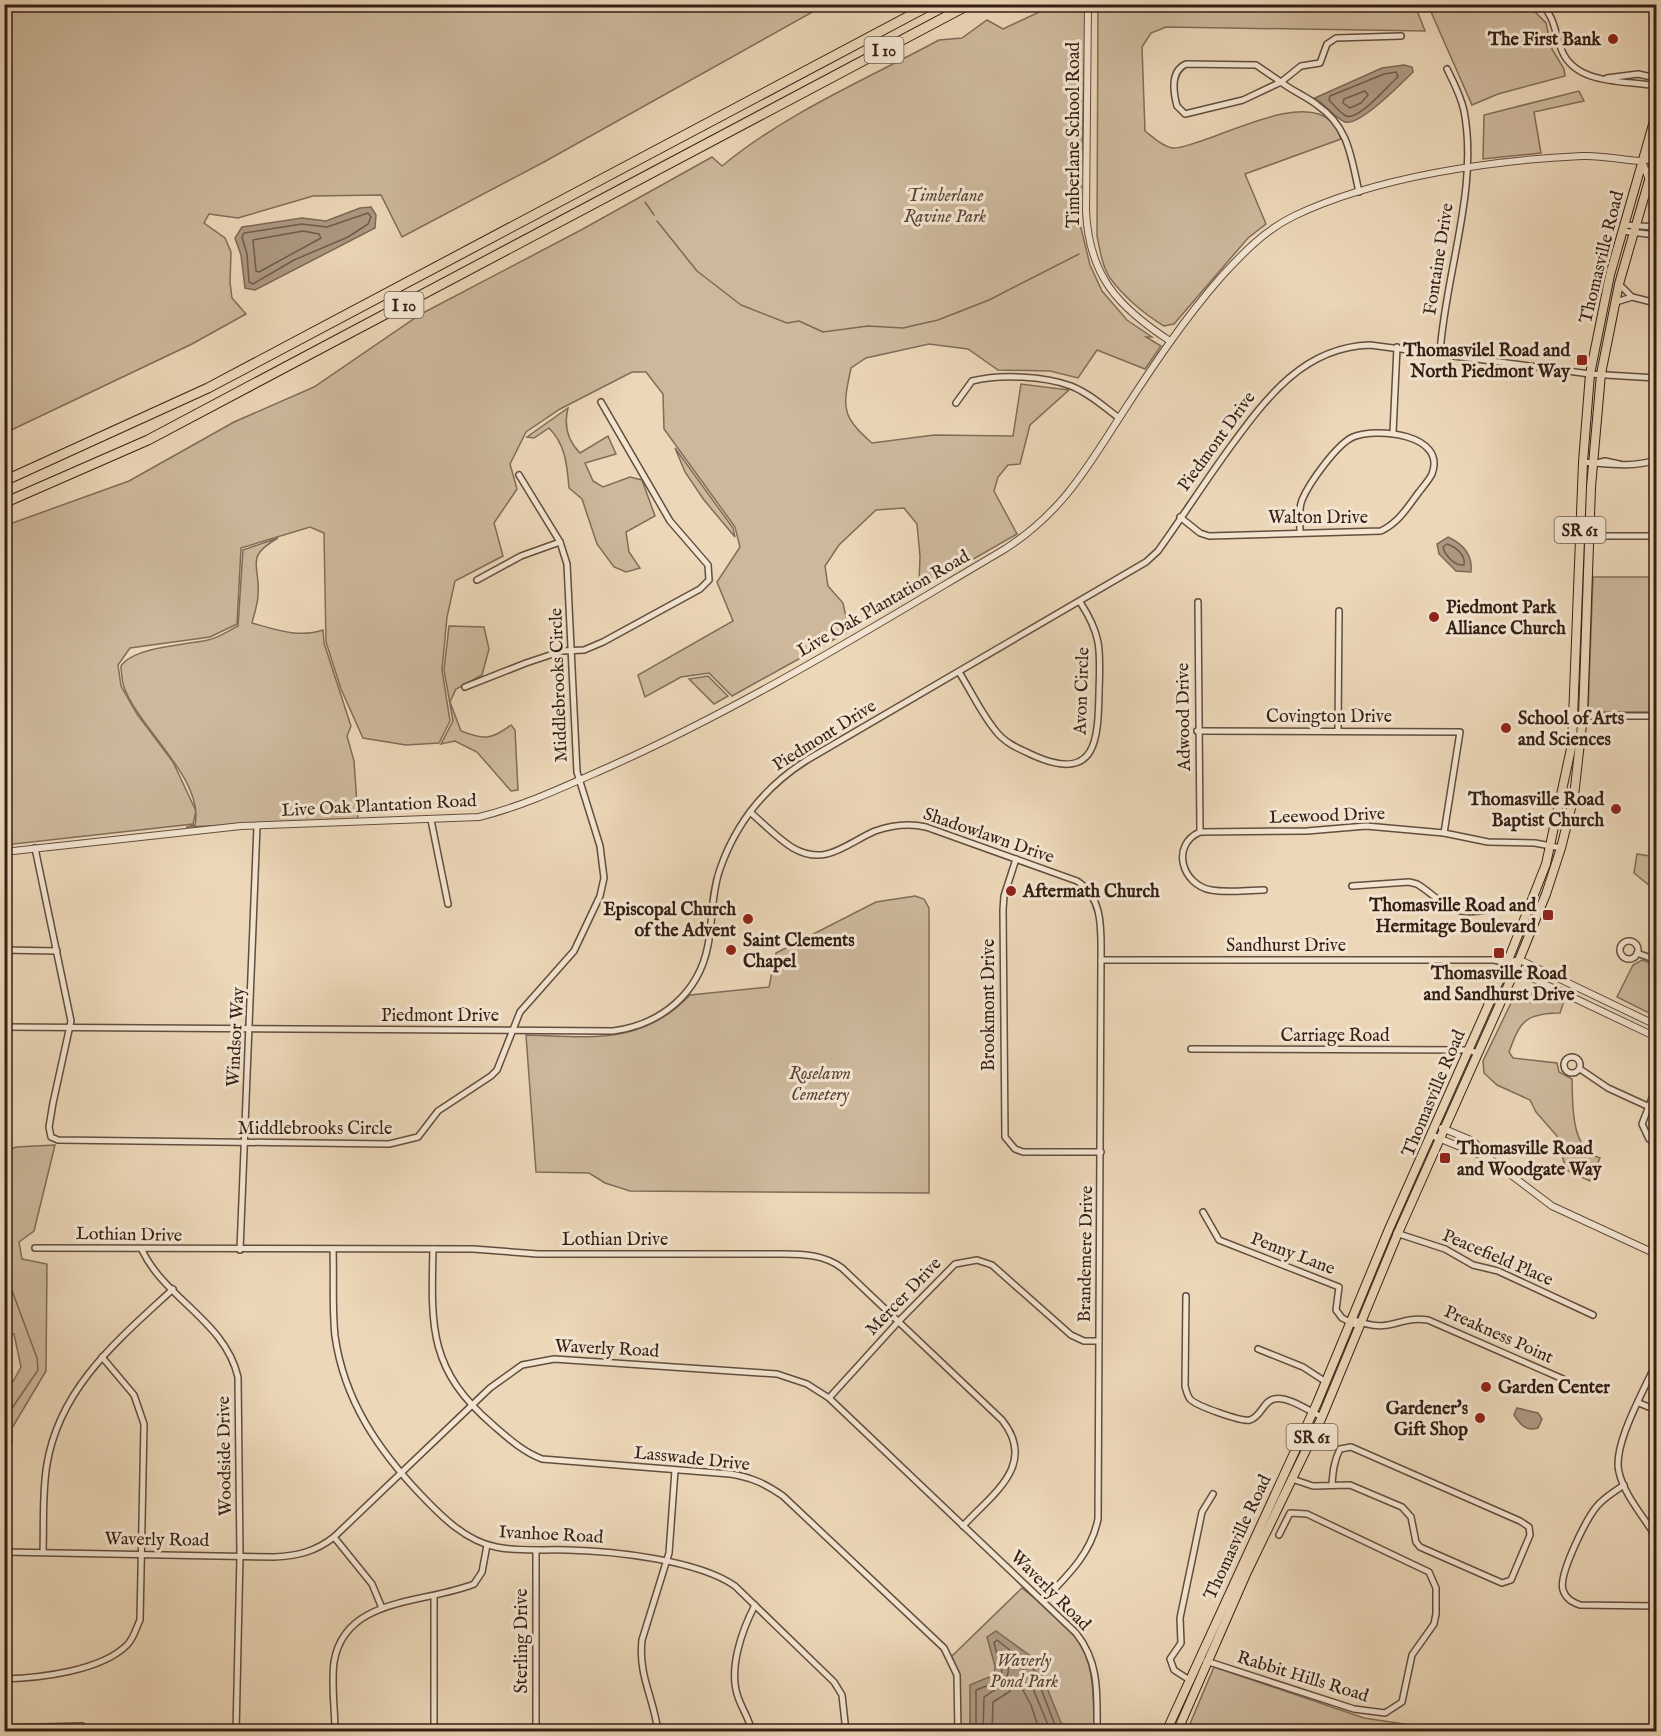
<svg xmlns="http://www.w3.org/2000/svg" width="1661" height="1736" viewBox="0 0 1661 1736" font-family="'IM FELL English',serif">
<rect width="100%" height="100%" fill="#ecd7b8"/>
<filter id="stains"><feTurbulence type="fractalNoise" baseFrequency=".00333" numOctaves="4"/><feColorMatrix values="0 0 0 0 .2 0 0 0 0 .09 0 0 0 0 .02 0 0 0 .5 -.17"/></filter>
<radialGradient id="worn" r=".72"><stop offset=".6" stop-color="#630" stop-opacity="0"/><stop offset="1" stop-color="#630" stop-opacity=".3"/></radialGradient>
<g fill="#cdb89c" stroke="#806c59" stroke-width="1.5">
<path d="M4,5L5,4L825,5L544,162L402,237L381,195L313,196L238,218L209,214L204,223L225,238L231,252L230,282L232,298L246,314L192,344L5,433Z"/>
<path d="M1054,5H1086L1080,224L1090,265L1102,291L1127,320L1152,337H1146L1161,346L1145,369L1097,350L1078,378L1050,371L998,370L968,349L929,344L866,358L851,368C843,407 840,415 872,443L934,435L1013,436L1021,384L1069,390L1030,425L1020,464L1008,465L998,477L994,491L1017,534L930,584L919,583L920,556L917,524L904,508L876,510L839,545L825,566L828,586L843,603L849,631L732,696L709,673L681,677L645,697L638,675L733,621L717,582L740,547L735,527L664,429L663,394L646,372H632L560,409L526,432L510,464L517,489L494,523L503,556L455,581L447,617L442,670L450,721L439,743L406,745L363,738L341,689L326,642L324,533L310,527L241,548L237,624L210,637L130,648L118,665L121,686L137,714L173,762L196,811L193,824L5,845L4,526L129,481L234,422L314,387L421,314L581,230L712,157L722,166C786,113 867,79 939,40L962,38L987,20L1003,29Z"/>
<path d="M1098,5H1415L1425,31L1166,27L1151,33L1142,47L1145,131C1153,137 1161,146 1172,148C1179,149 1188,145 1195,143C1228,134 1303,93 1332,122C1336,126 1339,134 1341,139L1245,174L1266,224L1248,238L1174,324L1164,326C1144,314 1123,296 1110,278C1102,266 1100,250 1097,236Z"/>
<path d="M1428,5H1528L1546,23L1552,49L1564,69L1565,76L1498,94L1472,105Z"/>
<path d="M1579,91L1584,101L1534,112L1541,153L1483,159L1484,115Z"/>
<path d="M568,408C564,424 567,440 580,453L608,436L616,454L585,463L593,481L603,487L630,477L642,480L655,516L626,532L629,552L640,568L626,572L614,567L597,544L582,499L569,488C567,466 566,445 549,428L534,438L527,437Z"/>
<path d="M675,448L733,528L735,537L704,500L685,472Z"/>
<path d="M278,538C243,558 261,565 258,595C258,604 254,614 252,623C277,630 299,638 323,630L324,643L351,726L347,736L354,761L358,819L186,827L195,825C205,778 136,727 123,684C122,678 121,671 121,666C134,647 185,645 208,640C218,638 228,631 238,626L243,550Z"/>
<path d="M1593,577H1656V712H1588Z"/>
<path d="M449,626L484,627L489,649L482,675L456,689L450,702L461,731C484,740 491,740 511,725L515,730L518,790L511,791L477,752L455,741L441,744L453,721L444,670Z"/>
<path d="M708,676L728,696L714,704L689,679Z"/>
<path d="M1637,854L1656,857V888L1650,886L1634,873Z"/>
<path d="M915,896L924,899L929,908V1193L630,1191L605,1183L589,1173L536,1172L526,1035C590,1037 641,1046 690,995L769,987L776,953L876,902Z"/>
<path d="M1642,960L1656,965V994L1651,1014L1617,997L1633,965Z"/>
<path d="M1536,992L1564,1001L1560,1013C1526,1013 1520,1021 1509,1052L1513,1058L1557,1063L1559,1072L1572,1079C1573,1105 1570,1149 1600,1158L1590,1181L1566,1170L1557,1136L1536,1112L1530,1100L1497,1085L1484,1073L1483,1061L1511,1003L1518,995Z"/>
<path d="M55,1145L34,1231L19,1242L22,1259L47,1264L46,1371L12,1428V1444L5,1455V1396L21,1367L14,1334H5V1152L16,1147Z"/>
<path d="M1022,1588C1086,1640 1094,1647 1094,1731H960V1680L952,1656Z"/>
<path d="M1214,1667L1364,1718L1411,1725L1408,1732L1187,1731Z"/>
</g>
<g fill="#ad9881" stroke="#7d6856" stroke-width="1.5">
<path d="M1404,65L1412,67L1413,72C1402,83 1359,127 1345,122C1335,118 1324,104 1315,98L1382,68Z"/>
<path d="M371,207L376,215L375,228L255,290L245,288L241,255L235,238L242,227L302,218L326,221L360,208Z"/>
<path d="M1448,537C1463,544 1473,555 1471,572L1456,571L1439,554L1437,544Z"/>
<path d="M1517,1408L1538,1413L1542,1419L1538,1428C1526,1432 1520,1424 1514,1415Z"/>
<path d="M996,1631L1040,1663V1670L1061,1723L1086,1731H970V1685L994,1675L995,1666L987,1637Z"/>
</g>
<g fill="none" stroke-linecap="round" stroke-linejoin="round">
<g stroke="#705c4c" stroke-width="1.5">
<path d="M1396,72L1398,77C1388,85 1359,121 1346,116C1340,113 1333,104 1329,100L1330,96L1384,74Z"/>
<path d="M1365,91L1368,95L1361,103L1350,108L1343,103L1344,99Z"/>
<path d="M368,213L371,217L368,224L348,237L294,260L253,284L249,282L247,254L242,237L244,233L302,224L327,227Z"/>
<path d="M303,231L319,234L321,238L259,272L256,271L253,240Z"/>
<path d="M1447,544C1456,547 1466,555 1464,565C1455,566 1445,556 1443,547Z"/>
<path d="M976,1732V1690L992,1684L1002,1672L994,1643L997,1640L1033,1668L1055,1725L1069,1732"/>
<path d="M983,1732L984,1697C999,1687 1011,1682 1008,1662L1011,1659L1026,1672L1051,1732"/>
<path d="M992,1732L993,1702L1009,1692L1018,1681L1031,1705L1040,1732"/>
</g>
<g stroke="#7d6856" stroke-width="1.5">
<path d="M645,202L654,215"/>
<path d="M657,221L697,271L741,305L787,323L799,321L823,332L868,326L903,328L938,320L989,300L1079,254"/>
<path d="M4,1269L37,1358L38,1370L4,1420"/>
</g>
<g stroke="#624d3e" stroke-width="8">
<g id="minor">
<path d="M1542,4C1555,18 1555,34 1562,51C1577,86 1626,80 1656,86"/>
<path d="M1186,64L1256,65L1281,82L1243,100L1185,114L1177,106C1173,91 1170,71 1186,64Z"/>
<path d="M1607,78L1638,74L1656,78"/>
<path d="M1359,192C1351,157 1349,127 1317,105C1306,96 1292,91 1281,82L1301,66L1320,63L1327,44L1336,38L1401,36"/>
<path d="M1624,225L1656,227"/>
<path d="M1622,231L1656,235"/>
<path d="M1619,284L1632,297L1656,303"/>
<path d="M1616,302L1632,297"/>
<path d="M1440,353C1445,275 1479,188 1464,111C1461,96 1454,83 1447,69"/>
<path d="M956,403L972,381C1001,374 1044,376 1071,386C1089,393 1104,407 1119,418"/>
<path d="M1393,433L1397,347"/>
<path d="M1583,462C1609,464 1631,468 1656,460"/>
<path d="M1597,463L1605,461L1619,464"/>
<path d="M1180,517L1200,533L1209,536L1381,531C1399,522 1407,508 1419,492C1423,487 1429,480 1432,474C1447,434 1376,427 1353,437C1337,444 1309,483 1302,500C1298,510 1300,522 1300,532"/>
<path d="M1579,536H1656"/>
<path d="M477,580L521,556L560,542"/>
<path d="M1198,602L1200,832"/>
<path d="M959,672C971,691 981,713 995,730C1005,744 1022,750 1037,757C1097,782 1098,738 1099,693C1100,652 1103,637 1080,602"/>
<path d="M465,687L526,663L562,651L584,650L603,642L700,589L709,580L708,565L670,521L601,402"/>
<path d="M1574,716H1656"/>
<path d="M1197,731L1460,732L1444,833"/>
<path d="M1338,731L1339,611"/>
<path d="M750,812C764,824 778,839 793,848C826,867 847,843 875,831C892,825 909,823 926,827L1077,881C1104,898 1101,931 1101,960L1098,1519C1091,1554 1067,1576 1043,1601"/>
<path d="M431,820L448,904"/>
<path d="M35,848L71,1021L53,1103L49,1127L51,1137L58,1140L389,1144L418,1137L438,1111L491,1076L497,1070L520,1012L574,951L600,896L604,878L600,846L577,772L567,564L560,542L519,475"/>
<path d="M1016,859L1004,896L1003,910L1005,1137L1015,1149L1023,1152H1101"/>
<path d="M1352,886L1409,882L1417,884C1431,892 1444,908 1461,911C1489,915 1503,899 1530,909"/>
<path d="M1264,890C1247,890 1228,893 1211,890C1182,885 1170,845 1200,832L1307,831L1366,826L1444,833L1488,842L1535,843L1561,848"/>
<circle cx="1629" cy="950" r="9"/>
<path d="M4,950L57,951"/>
<path d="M1637,953L1656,960"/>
<path d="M1101,960H1494L1507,963"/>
<path d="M4,1027L613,1031C660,1025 699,994 708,945C713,920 711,894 720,869C736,823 766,786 807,760L1146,562L1158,551C1183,516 1206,480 1231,446C1267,397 1304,347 1370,345L1590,374L1656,378"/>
<path d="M1191,1049L1467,1050L1478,1053"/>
<circle cx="1572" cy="1065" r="8"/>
<path d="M1580,1069L1608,1088L1656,1110"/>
<path d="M1656,1088L1642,1124L1649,1139L1656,1144"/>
<path d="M1203,1212L1219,1240L1339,1287L1336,1310L1342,1318L1358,1326"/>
<path d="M1396,1233L1445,1249L1473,1265L1498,1271L1593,1315"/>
<path d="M35,1248L473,1249L538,1254H783C804,1254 825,1255 842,1268L1002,1420C1038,1465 992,1494 963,1526"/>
<path d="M333,1249C334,1278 332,1307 335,1336C344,1400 378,1450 422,1496C442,1517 466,1541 496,1547C519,1552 544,1549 568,1550C613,1551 698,1560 735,1586L834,1682L842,1695L846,1732"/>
<path d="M433,1249C431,1328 429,1370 493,1425C508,1438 523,1452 542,1459L730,1474C751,1477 766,1484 783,1496L944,1648L957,1675L958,1732"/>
<path d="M142,1250C165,1299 225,1321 238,1377L240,1556L236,1732"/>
<path d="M240,1250L257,826"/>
<path d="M1186,1296L1185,1386C1186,1390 1187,1395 1190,1399C1196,1406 1242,1422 1250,1420C1262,1416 1263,1401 1274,1399C1288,1396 1309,1411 1322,1417"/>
<path d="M1352,1319C1392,1336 1396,1315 1428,1320L1563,1379"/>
<path d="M1258,1349L1303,1367L1326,1382"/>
<path d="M1656,1363C1645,1389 1612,1445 1619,1472C1624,1495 1644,1517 1656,1537"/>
<path d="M829,1398L898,1322L955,1264L977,1260L992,1265L1071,1335L1084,1341H1099"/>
<path d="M1639,1403L1656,1410"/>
<path d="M1292,1479L1313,1486L1350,1485L1402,1507L1411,1517L1416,1542L1420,1547L1502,1583L1511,1580L1530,1535L1529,1527L1520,1521L1351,1447L1340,1449C1334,1461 1333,1471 1332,1484"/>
<path d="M1624,1485C1615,1491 1605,1497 1598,1505C1587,1517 1558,1575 1563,1590C1566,1599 1572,1602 1580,1605L1656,1606"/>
<path d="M334,1537L372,1584L382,1608"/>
<path d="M536,1550V1732"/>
<path d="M4,1552L274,1557C297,1556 315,1552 334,1537L490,1388L522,1365L554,1359L777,1374L807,1384L829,1398L1076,1633C1100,1663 1097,1695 1097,1732"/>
<path d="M43,1552C44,1523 42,1493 47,1464C60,1387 118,1340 173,1289"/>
<path d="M1206,1661L1354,1709L1385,1713L1402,1702L1412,1655L1434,1624L1436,1614V1588L1429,1572L1307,1514L1290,1513L1279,1535"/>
<path d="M4,1679C40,1678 101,1671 127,1645C134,1638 136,1628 140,1620L144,1424L134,1395L102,1357"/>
<path d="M1191,1681L1174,1670L1170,1659L1181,1643L1180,1618L1195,1546L1202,1512L1213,1494"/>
<path d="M4,1728L82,1726"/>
<path d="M335,1732C335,1709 331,1684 334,1662C345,1596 425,1604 474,1584L482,1572L487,1545"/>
<path d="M434,1732V1596"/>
<path d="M658,1732C654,1698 638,1676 642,1640L669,1553L675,1470"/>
<path d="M752,1732C749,1718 742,1709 738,1697C728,1669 742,1630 755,1605"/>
</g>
</g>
<g stroke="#624d3e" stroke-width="8">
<g id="tertiary">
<path d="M1088,4L1086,211C1089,276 1118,307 1170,341"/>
<path d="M1642,161L1649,180"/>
<path d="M4,852L241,826L479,817C524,806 568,785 611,766C748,705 876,625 1005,549C1064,511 1088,466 1125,409C1155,363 1185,318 1221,277C1243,253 1265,230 1294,216C1375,177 1492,160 1582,156C1602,155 1621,160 1641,161C1646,161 1652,157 1656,153"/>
<path d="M1507,963L1515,970L1656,1037"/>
<path d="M1507,963L1520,960L1656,1025"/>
<path d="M1442,1128L1473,1141L1490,1158"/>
<path d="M1431,1135L1490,1159L1552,1206L1656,1254"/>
</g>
</g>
<g stroke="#341f16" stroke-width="10">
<g id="primary">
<path d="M1166,1732L1317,1403L1389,1229L1507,963L1546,864L1572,744L1583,462L1590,374L1610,275L1656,114"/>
<path d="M1177,1732L1247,1572L1322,1417L1398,1233L1515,970L1546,894L1561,848L1574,796L1583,716L1591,487L1601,374L1619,284L1656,156"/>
</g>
</g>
<g stroke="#341f16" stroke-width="11">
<g id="motorway">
<path d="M4,481L208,388L932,4"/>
<path d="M4,503L148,440L970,4"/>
</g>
</g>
<use href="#minor" stroke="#f3e5d1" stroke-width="5"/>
<use href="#tertiary" stroke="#f3e5d1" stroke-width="6"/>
<use href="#primary" stroke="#ecd7b8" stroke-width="8"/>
<use href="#motorway" stroke="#ecd7b8" stroke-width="9"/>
</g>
<g fill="#8f2418" stroke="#f3e5d1" stroke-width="2">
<circle cx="1613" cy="39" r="6"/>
<rect x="1576" y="354" width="12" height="12" rx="3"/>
<circle cx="1434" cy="617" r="6"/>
<circle cx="1506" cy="728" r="6"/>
<circle cx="1616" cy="809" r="6"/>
<circle cx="1011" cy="891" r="6"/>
<rect x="1542" y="909" width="12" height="12" rx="3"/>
<circle cx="748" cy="919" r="6"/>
<circle cx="731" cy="950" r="6"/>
<rect x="1493" y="947" width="12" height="12" rx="3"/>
<rect x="1439" y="1152" width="12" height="12" rx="3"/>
<circle cx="1486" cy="1387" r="6"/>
<circle cx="1480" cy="1418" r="6"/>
</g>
<g text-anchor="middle" stroke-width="6" stroke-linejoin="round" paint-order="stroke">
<g fill="#f3e5d1" stroke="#6d5a4e" stroke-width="1.5">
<rect x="864.5" y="37" width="39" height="26" rx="4.5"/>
<rect x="384.5" y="292" width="39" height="26" rx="4.5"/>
<rect x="1554.5" y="517" width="51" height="26" rx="4.5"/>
<rect x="1286.5" y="1424" width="51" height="26" rx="4.5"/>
</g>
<g font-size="16" font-weight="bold" fill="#341f16">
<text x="884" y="56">I 10</text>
<text x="404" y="311">I 10</text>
<text x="1580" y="536">SR 61</text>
<text x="1312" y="1443">SR 61</text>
</g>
<g font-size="18" font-weight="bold" fill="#341f16" stroke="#f3e5d1" text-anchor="end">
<text x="1601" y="45">The First Bank</text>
<text x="1570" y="356">Thomasvilel Road and<tspan x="1570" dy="21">North Piedmont Way</tspan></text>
<text x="1446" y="613" text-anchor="start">Piedmont Park<tspan x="1446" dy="21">Alliance Church</tspan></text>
<text x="1518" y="724" text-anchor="start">School of Arts<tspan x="1518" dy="21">and Sciences</tspan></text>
<text x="1604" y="805">Thomasville Road<tspan x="1604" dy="21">Baptist Church</tspan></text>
<text x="1023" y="897" text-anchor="start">Aftermath Church</text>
<text x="1536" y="911">Thomasville Road and<tspan x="1536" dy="21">Hermitage Boulevard</tspan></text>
<text x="736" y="915">Episcopal Church<tspan x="736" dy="21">of the Advent</tspan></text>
<text x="743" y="946" text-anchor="start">Saint Clements<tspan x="743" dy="21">Chapel</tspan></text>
<text x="1499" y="979" text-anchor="middle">Thomasville Road<tspan x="1499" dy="21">and Sandhurst Drive</tspan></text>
<text x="1457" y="1154" text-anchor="start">Thomasville Road<tspan x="1457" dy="21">and Woodgate Way</tspan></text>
<text x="1498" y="1393" text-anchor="start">Garden Center</text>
<text x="1468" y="1414">Gardener's<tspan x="1468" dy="21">Gift Shop</tspan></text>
</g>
<g font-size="18" fill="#341f16" stroke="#f3e5d1">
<text transform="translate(1073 135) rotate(-90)" y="6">Timberlane School Road</text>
<text transform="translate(1601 257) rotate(-76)" y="6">Thomasville Road</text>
<text transform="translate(1438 259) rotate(-81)" y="6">Fontaine Drive</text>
<text transform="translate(1216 441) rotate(-54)" y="6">Piedmont Drive</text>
<text x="1318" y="523">Walton Drive</text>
<text transform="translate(883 603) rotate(-30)" y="6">Live Oak Plantation Road</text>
<text transform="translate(558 685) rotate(-92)" y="6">Middlebrooks Circle</text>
<text transform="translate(1081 691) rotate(-88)" y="6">Avon Circle</text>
<text x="1329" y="722">Covington Drive</text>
<text transform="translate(1183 717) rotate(-91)" y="6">Adwood Drive</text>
<text transform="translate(824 735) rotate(-32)" y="6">Piedmont Drive</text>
<text transform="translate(379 805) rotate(-3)" y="6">Live Oak Plantation Road</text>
<text transform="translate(1327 815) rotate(-2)" y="6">Leewood Drive</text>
<text transform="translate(989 835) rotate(19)" y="6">Shadowlawn Drive</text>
<text x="1286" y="951">Sandhurst Drive</text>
<text transform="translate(988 1005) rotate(-90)" y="6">Brookmont Drive</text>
<text x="440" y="1021">Piedmont Drive</text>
<text x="1335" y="1041">Carriage Road</text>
<text transform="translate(235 1037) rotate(-87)" y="6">Windsor Way</text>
<text transform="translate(1433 1093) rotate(-67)" y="6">Thomasville Road</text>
<text x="315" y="1134">Middlebrooks Circle</text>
<text transform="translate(129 1234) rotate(1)" y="6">Lothian Drive</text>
<text x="615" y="1245">Lothian Drive</text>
<text transform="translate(1293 1253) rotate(21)" y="6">Penny Lane</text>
<text transform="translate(1085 1254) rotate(-89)" y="6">Brandemere Drive</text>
<text transform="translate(1498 1257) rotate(23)" y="6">Peacefield Place</text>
<text transform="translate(903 1296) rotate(-46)" y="6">Mercer Drive</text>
<text transform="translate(1499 1334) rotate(24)" y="6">Preakness Point</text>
<text transform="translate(607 1348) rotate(3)" y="6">Waverly Road</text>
<text transform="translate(224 1456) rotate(-91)" y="6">Woodside Drive</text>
<text transform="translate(692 1458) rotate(6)" y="6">Lasswade Drive</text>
<text transform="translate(551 1534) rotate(3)" y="6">Ivanhoe Road</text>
<text transform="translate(1237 1537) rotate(-65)" y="6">Thomasville Road</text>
<text transform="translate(157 1539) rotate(1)" y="6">Waverly Road</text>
<text transform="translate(1051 1590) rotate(45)" y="6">Waverly Road</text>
<text transform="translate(521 1641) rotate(-90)" y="6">Sterling Drive</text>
<text transform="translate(1303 1676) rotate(17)" y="6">Rabbit Hills Road</text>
</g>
<g font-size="18" font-style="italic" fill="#5a4538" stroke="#f3e5d1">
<text x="945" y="201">Timberlane<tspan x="945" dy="21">Ravine Park</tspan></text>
<text x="820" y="1079">Roselawn<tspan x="820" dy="21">Cemetery</tspan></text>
<text x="1024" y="1666">Waverly<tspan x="1024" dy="21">Pond Park</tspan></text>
</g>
</g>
<rect width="1661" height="1736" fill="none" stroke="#ecd7b8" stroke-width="24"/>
<rect x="6" y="6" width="1649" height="1724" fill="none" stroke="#341f16" stroke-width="3"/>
<rect x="12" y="12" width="1637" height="1712" fill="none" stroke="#341f16" stroke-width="1.5"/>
<rect width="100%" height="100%" filter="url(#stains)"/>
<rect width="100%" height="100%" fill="url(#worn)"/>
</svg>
